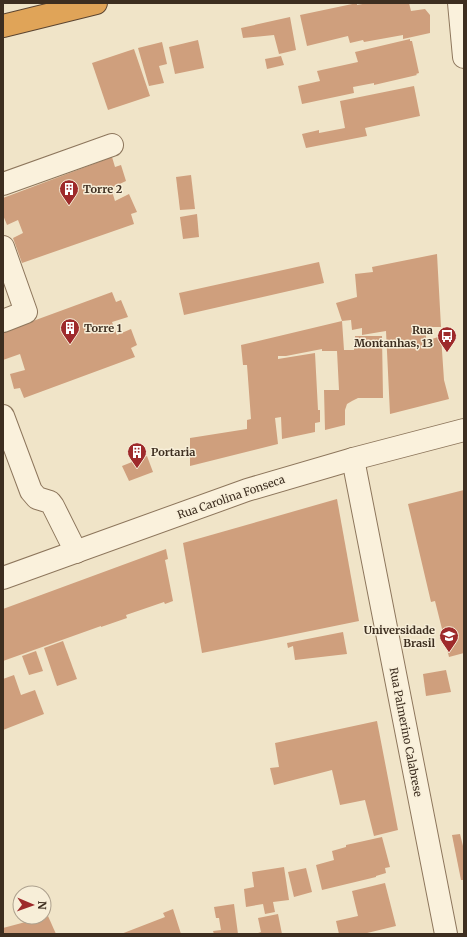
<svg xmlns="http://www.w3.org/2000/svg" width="467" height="937" viewBox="0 0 467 937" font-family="Merriweather,serif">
<rect width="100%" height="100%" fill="#f0e4c8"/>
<g fill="#cf9f7d">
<path d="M357,3V5L368,3H409L411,11L425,9L430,15V33L403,39V35L364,42L363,40L350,43L348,36L307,46L300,15Z"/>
<path d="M290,17L296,50L279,54L274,35L243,38L241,28Z"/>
<path d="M410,39V41H412L419,73L416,74L417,75L374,85V83L353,87L354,93L302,104L298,86L320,81L317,71L358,62L355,52Z"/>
<path d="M198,40L204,68L175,74L169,47Z"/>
<path d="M162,42L167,64L159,66L164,83L149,86L138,48Z"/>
<path d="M134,49L150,96L108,110L92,63Z"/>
<path d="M281,56L284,65L267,69L265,59Z"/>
<path d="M414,86L420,116L365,128L367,136L306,148L302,134L319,130V133L345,128L340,101Z"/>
<path d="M112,157L115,167L121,165L126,181L111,188L115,201L129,194L137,212L131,214L134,224L22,263L13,238L23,233L18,220L7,225L3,215V198Z"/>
<path d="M191,175L195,209L180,210L176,177Z"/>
<path d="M197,214L199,237L183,239L180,217Z"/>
<path d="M437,254L441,327H426V341L441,336L444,380L449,399L390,414L386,331L362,335V328L352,330L351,320L342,321L344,350H354L355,336H382L383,398H358L352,401L347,404L345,410V425L325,430L324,390H339L337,351H322V349L286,356H278V359L315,353L318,410H320V422L315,423V432L282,439L281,417L275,418L278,444L190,466V438L247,429V420L251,419L247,365H243L241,345L342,321L336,303L357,297L355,274L373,272L372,267Z"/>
<path d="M319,262L324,283L184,315L179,293Z"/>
<path d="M112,292L116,302L121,300L128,317L112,322L117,335L131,329L137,345L131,348L135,357L24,398L20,388L14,389L10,374L25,370L20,354L3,360V332Z"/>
<path d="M147,456L153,472L129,481L122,466Z"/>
<path d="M464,490V653L449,657L435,601L431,602L408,504Z"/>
<path d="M337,499L359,621L202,653L183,543Z"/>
<path d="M166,549L168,559L165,560L173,601L165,604L164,602L126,615L127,618L101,627V626L3,661V609Z"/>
<path d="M343,632L347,654L295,660L293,646L288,648L287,643Z"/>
<path d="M63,641L77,679L57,686L44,648Z"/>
<path d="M36,651L43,671L29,675L22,656Z"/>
<path d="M446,670L451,692L426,696L423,674Z"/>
<path d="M14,675L21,695L35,690L44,714L3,730V679Z"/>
<path d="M377,721L398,830L374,836L365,800L340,805L332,770L274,785L270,768L279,767L275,743Z"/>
<path d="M460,834L464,850V880H461L452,835Z"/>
<path d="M382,837L390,867L385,868L386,873L376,876V877L322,890L316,865L334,860L332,851L346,847V845Z"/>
<path d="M284,867L289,900L273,902L275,912L265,914L263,904L246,907L244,889L254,887L252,872Z"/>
<path d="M306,868L312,892L294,897L288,872Z"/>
<path d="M385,883L396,926L363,934H339L336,921L358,916L352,891Z"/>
<path d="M234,904L238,934H214L213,931L221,930L219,918H216L214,907Z"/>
<path d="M173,909L181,934H121L165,917L163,913Z"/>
<path d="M278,914L282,934H255L261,932L258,918Z"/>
<path d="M48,916L56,934H3V928Z"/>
</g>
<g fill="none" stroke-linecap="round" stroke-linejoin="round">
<g stroke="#8d765c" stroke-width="24">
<g id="minor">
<path d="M459,3L464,57"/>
<path d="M3,184L112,145"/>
<path d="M3,247L26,312L3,321"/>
<path d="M3,416L31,491L37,498L50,502L53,506L76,552"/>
<path d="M353,459L446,934"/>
<path d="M3,578L247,490L353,459L464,430"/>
</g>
</g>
<g stroke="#5b4430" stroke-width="24">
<path id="highway" d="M3,26L96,3"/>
</g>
<use href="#minor" stroke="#faf1dc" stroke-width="22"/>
<use href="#highway" stroke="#e0a458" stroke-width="22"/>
</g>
<defs>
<g id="building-pin" transform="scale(1)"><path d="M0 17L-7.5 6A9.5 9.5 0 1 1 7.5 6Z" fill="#9e2a2b" stroke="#f7eed8"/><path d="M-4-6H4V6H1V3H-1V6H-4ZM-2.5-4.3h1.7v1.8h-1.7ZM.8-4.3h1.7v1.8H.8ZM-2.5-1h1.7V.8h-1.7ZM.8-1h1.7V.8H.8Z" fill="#fff"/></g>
<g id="bus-pin" transform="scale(1)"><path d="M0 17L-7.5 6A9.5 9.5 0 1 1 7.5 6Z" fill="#9e2a2b" stroke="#f7eed8"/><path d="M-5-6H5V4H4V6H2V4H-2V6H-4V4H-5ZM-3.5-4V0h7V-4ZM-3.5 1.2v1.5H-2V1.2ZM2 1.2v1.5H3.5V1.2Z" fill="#fff"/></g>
<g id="university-pin" transform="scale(1)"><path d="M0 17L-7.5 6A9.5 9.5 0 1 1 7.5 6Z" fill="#9e2a2b" stroke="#f7eed8"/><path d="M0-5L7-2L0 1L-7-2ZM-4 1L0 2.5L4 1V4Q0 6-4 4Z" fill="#fff"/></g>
</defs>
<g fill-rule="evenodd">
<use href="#building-pin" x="69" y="189"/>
<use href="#building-pin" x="70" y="328"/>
<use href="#bus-pin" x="447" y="336"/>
<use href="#building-pin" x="137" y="452"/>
<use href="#university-pin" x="449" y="636"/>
</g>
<g text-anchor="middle" stroke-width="3" stroke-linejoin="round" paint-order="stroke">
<g font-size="11" font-weight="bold" fill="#3d2e20" stroke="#f7eed8" text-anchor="start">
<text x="83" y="193">Torre 2</text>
<text x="84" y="332">Torre 1</text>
<text x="433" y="334" text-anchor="end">Rua<tspan x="433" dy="13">Montanhas, 13</tspan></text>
<text x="151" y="456">Portaria</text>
<text x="435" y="634" text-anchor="end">Universidade<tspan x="435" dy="13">Brasil</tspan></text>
</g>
<g font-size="11" fill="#3d2e20" stroke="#f7eed8">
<text transform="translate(231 497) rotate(-19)" y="4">Rua Carolina Fonseca</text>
<text transform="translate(406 732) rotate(79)" y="4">Rua Palmerino Calabrese</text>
</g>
</g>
<rect width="467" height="937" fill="none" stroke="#3d2e20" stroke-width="8"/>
<g transform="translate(32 905) rotate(92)"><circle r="19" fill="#f7eed8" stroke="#ada18e"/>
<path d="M0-3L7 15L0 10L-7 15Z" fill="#9e2a2b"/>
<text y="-6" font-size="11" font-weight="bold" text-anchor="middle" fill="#3d2e20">N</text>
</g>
</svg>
